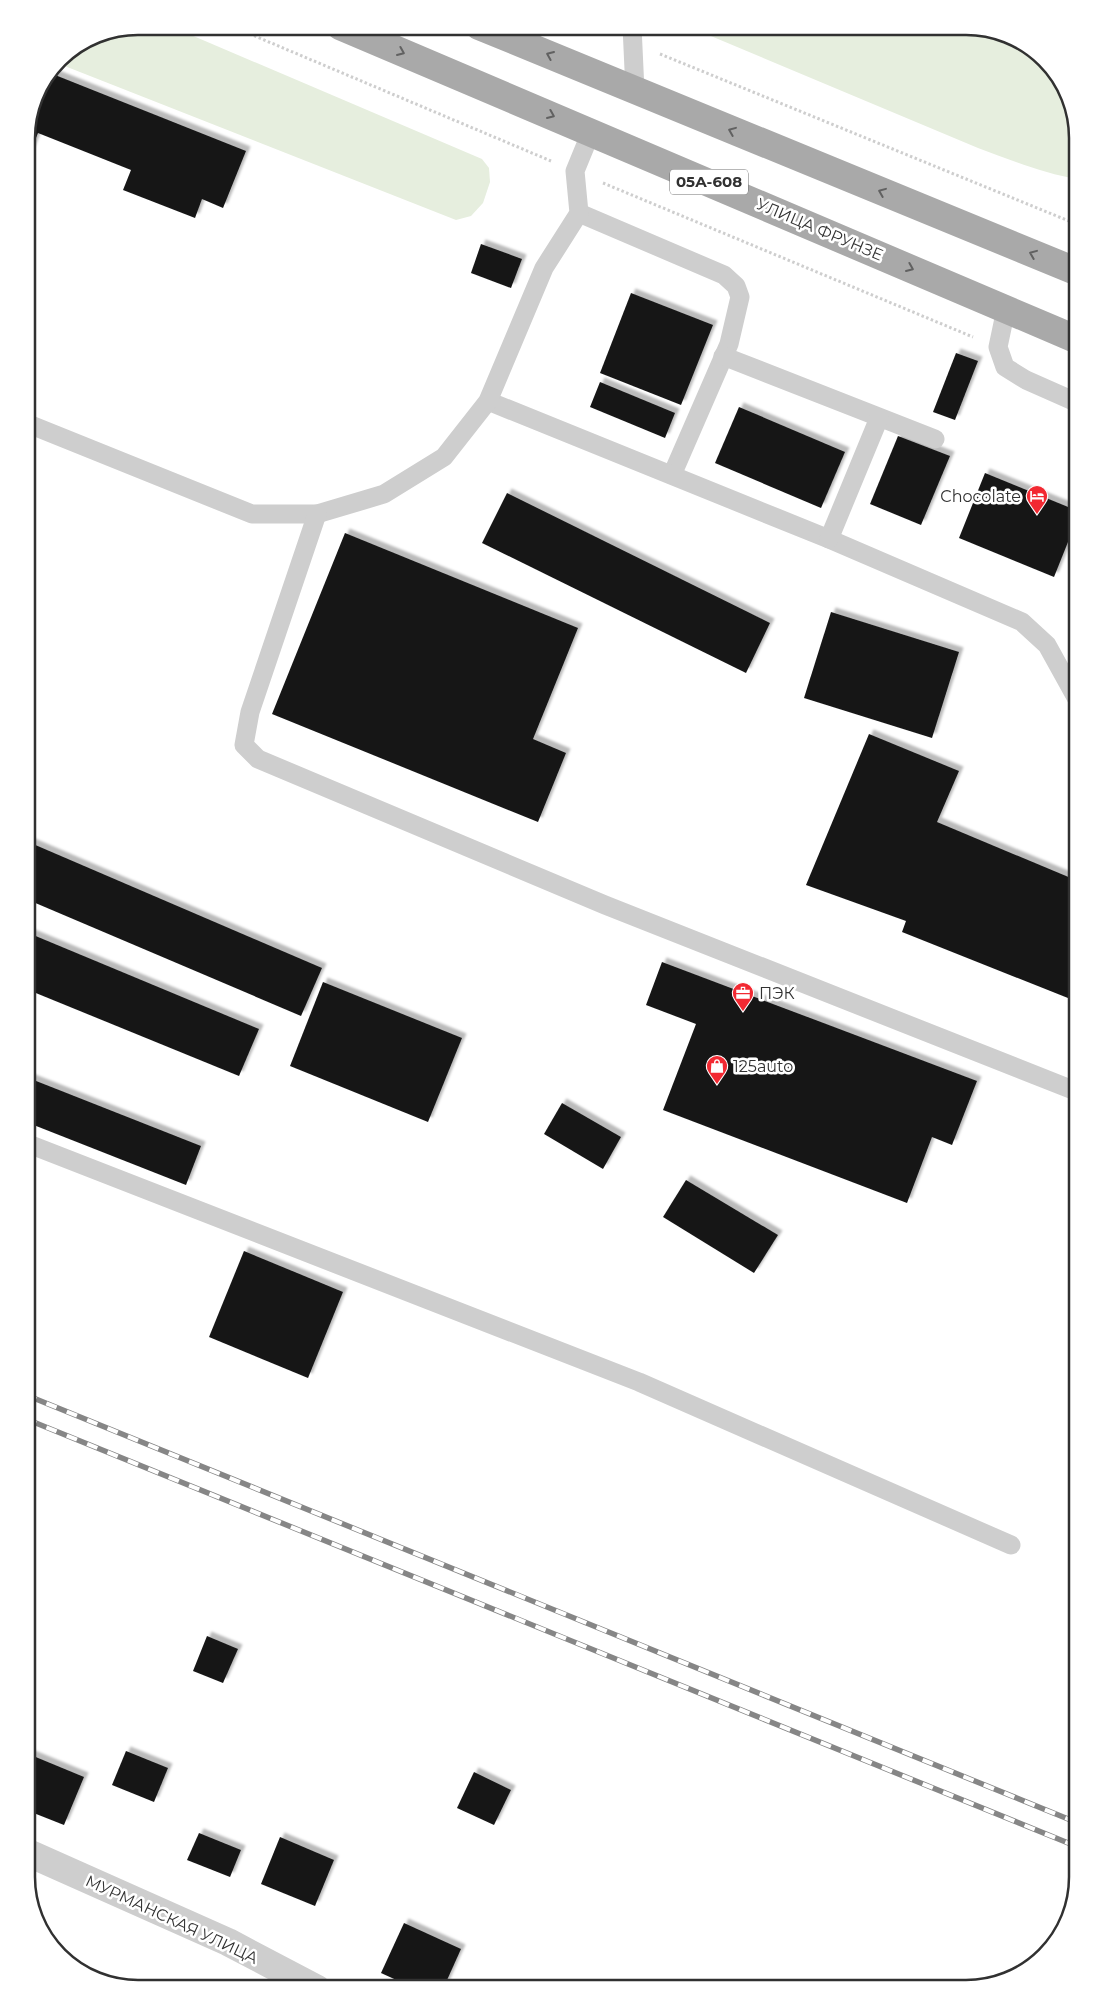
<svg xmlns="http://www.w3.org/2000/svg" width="1104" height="2015" viewBox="0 0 1104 2015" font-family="Montserrat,sans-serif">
<defs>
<filter id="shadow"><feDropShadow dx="4.5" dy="-4.5" stdDeviation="1" flood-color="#0004"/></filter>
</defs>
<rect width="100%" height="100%" fill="#fff"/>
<g fill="#e6eede">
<path d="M138,26H170L482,159L489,168L490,182L483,203L471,216L456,220L57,63L59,59L96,35Z"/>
<path d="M687,26L973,27L1028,45L1069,95L1078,138V179C1044,174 1011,160 978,148Z"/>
</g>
<g fill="#181818" filter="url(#shadow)">
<path d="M50,73L246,151L223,208L202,199L195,218L123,190L131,170L38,133L29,155H26V131L35,95Z"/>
<path d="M481,244L522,259L511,288L471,273Z"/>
<path d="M631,293L713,325L681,405L600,373Z"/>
<path d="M956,353L978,361L955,420L933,412Z"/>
<path d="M600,382L675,413L665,438L590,407Z"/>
<path d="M739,407L845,452L821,508L715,463Z"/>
<path d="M898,436L950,456L921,525L870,504Z"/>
<path d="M985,473L1078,511V517L1054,577L959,538Z"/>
<path d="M507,493L770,623L746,673L482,543Z"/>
<path d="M345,533L578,628L533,739L566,753L538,822L272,714Z"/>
<path d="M831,612L959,652L932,738L804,698Z"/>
<path d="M869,734L959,771L937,822L1078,881V1002L902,932L906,921L806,885Z"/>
<path d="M26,841L322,968L301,1016L26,899Z"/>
<path d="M26,932L259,1029L239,1076L26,989Z"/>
<path d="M662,962L977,1081L952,1145L932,1137L907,1203L663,1110L696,1024L646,1005Z"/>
<path d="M323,982L462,1038L428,1122L290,1066Z"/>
<path d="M26,1077L201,1146L186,1185L26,1122Z"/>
<path d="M562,1103L621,1137L603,1169L544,1134Z"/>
<path d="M686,1180L778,1235L754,1273L663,1217Z"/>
<path d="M244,1251L343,1292L308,1378L209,1337Z"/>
<path d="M207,1636L238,1649L223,1683L193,1671Z"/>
<path d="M126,1751L168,1768L154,1802L112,1785Z"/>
<path d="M26,1753L84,1777L64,1825L26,1810Z"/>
<path d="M474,1772L511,1790L494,1825L457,1808Z"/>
<path d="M199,1833L241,1850L230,1877L187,1860Z"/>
<path d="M280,1837L334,1860L315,1906L261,1884Z"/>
<path d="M404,1923L461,1949L443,1989H416L381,1973Z"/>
</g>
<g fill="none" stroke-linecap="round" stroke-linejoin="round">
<g stroke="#cecece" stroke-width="3" stroke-dasharray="2.5 2.5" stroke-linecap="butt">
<path d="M231,26L551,161"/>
<path d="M594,26L604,30"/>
<path d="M660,54L1069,221L1078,216"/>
<path d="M603,183L973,337"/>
<path d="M1069,221L1078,225"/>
</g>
<g stroke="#cecece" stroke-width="19">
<path d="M632,26L635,91"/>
<path d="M579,213L724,275L736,286L740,297L729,344L672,475"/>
<path d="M1006,309L998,347L1005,367L1026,380L1078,403"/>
<path d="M723,356L935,439"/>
<path d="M488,401L829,539L1022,622L1047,645L1078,701"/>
<path d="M26,423L252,514H317L384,494L444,457L488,401L544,268L579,213L575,171L591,132"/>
<path d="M317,514L250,712L244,745L258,759L605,905L1078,1092"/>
<path d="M829,539L879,418"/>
<path d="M26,1143L639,1382L1011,1545"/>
</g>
<path stroke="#cecece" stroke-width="28" d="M26,1852L228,1942L317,1989"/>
<g stroke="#a9a9a9" stroke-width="28">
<path d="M340,26L1078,340"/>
<path d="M479,26L1078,272"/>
</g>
<g stroke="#868686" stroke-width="5.5">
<g id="rail">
<path d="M26,1395L1078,1823"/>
<path d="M26,1419L1078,1847"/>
</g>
</g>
<use href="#rail" stroke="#fff" stroke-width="4" stroke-dasharray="11" stroke-linecap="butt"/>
</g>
<defs><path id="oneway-chevron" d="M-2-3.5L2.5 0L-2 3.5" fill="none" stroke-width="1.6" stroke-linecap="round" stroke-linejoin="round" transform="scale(1.25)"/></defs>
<g stroke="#616161">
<use href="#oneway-chevron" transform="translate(401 52) rotate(23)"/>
<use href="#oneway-chevron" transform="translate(550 55) rotate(-157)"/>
<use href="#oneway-chevron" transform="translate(551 115) rotate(23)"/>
<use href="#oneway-chevron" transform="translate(732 131) rotate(-158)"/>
<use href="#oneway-chevron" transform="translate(882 192) rotate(-158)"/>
<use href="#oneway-chevron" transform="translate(1033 254) rotate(-158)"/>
<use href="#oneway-chevron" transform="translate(910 268) rotate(23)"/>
</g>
<defs>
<g id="hotel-pin" transform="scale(1.125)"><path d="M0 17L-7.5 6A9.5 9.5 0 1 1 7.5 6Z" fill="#f22932" stroke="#fff"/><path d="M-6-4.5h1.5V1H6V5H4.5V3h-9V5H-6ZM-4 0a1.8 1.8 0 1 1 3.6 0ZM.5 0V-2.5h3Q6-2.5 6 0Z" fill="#fff"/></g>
<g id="office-pin" transform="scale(1.125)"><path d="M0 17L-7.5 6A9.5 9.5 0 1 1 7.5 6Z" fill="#f22932" stroke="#fff"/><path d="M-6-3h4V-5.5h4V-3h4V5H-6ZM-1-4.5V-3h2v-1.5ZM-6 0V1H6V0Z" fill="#fff"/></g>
<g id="shop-pin" transform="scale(1.125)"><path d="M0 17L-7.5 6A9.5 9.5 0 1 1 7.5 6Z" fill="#f22932" stroke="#fff"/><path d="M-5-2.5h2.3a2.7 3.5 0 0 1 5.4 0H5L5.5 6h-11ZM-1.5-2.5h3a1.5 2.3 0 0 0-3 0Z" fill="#fff"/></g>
</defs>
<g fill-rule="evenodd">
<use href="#hotel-pin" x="1037" y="496"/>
<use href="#office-pin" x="743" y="993"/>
<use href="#shop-pin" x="717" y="1066"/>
</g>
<g text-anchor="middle" stroke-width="5" stroke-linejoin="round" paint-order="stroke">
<rect fill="#fff" stroke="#6f6f6f" stroke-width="1" x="670" y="169.5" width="78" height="25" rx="4"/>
<g font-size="15" font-weight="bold" fill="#313131">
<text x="709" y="187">05А-608</text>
</g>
<g font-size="16" fill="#313131" stroke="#fff">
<text transform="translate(820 229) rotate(23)" y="6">УЛИЦА ФРУНЗЕ</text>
<text transform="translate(172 1919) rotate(25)" y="6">МУРМАНСКАЯ УЛИЦА</text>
</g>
<g font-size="16" fill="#313131" stroke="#fff" text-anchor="start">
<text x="1021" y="502" text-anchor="end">Chocolate</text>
<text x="759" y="999">ПЭК</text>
<text x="733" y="1072">125auto</text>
</g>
</g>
<path d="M0 0H1104V2015H0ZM138 35H966A103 103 0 0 1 1069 138V1877A103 103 0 0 1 966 1980H138A103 103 0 0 1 35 1877V138A103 103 0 0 1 138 35Z" fill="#fff" fill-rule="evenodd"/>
<path fill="none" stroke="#313131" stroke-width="2.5" d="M138 35H966A103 103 0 0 1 1069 138V1877A103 103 0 0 1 966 1980H138A103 103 0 0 1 35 1877V138A103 103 0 0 1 138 35Z"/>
</svg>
